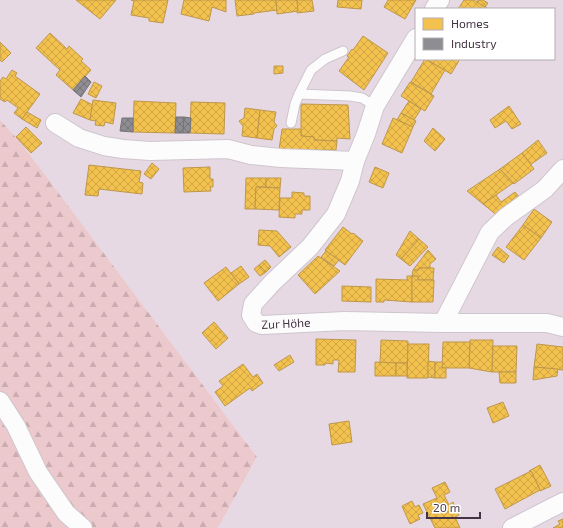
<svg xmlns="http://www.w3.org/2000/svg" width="563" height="528" viewBox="0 0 563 528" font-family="'Exo 2',sans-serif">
<defs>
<pattern id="forest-firs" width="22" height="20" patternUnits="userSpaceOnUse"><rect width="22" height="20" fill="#ebc9cd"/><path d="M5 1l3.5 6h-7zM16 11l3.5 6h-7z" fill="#cbadb1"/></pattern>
<pattern id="homes-cross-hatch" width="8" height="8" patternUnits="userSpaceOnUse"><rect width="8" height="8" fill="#f2c14e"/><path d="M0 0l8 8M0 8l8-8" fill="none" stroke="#d1a645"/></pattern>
<pattern id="industry-cross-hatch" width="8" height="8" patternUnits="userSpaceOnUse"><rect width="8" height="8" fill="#8d8d92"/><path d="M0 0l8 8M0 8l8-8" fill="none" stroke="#757479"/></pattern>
</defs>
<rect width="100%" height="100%" fill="#f0e9ef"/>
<path fill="#e6d9e4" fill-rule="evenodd" d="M0,0H563V528H218L257,457L21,143L0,120ZM416,9H554V59H416Z"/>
<path fill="url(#forest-firs)" d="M0,120L21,143L257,457L218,528H0Z"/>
<g fill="url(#homes-cross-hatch)" stroke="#be974b">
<path d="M76,0H116L100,19Z"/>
<path d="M131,0H168L163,23L149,21V18L131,15L134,1Z"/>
<path d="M184,0H226V12L212,7L209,21L181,14Z"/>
<path d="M235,0H276L277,10L254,13V14L237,16Z"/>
<path d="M276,0H297L298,11L277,14Z"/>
<path d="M297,0H312L314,11L297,13V11H298Z"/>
<path d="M338,0H362L361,9L337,7Z"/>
<path d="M388,0H416L405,19L384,7Z"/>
<path d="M464,0H474L487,8V9H458Z"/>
<path d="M478,0H483L488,3L485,7L477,2Z"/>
<path d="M50,33L67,49L69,46L83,59L81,61L91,70L73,90L56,75L60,70L36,48Z"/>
<path d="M363,36L388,53L364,90L339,71L349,57L347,56L352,49L353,50Z"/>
<path d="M0,42L11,53L2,62L0,60Z"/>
<path d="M425,59L445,70L431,94L411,82Z"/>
<path d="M426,59H460L451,74Z"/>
<path d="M274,66H283V73L274,74Z"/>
<path d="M12,70L17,73L15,76L40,94L22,119L14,113L18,108L7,100L5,102L0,99V81L3,77L6,79Z"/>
<path d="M94,82L102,86L96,98L88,94Z"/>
<path d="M410,82L434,96L425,111L401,96Z"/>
<path d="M81,99L93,105L90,120L73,113Z"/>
<path d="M93,100L116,103L113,124L105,122L104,126L95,125L96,121L90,120Z"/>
<path d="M134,101L176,103L175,133L133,132Z"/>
<path d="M409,101L421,109L414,120L401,113Z"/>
<path d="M191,102L225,103L224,134L190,133Z"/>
<path d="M301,104L348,105L350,139L337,138V141L314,140V137L301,136Z"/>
<path d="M509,106L521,124L512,129L506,121L495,128L490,120Z"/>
<path d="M245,108L260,110L257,138L242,136L243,126L239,121L244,118Z"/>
<path d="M260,110L276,112L274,122L277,126L274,129L272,140L257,138Z"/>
<path d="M27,112L41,120L37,128L22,119Z"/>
<path d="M401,113L416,121L413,127L397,120Z"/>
<path d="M393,118L413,127L402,153L382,144Z"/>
<path d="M26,127L42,143L31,153L16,137Z"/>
<path d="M433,128L445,139L435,151L424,141Z"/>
<path d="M282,129H301V136L314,137V140L337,141L336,150H279Z"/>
<path d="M538,140L547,153L530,165L522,153Z"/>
<path d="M522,153L534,169L514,184L500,169Z"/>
<path d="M152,163L159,169L151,179L144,174Z"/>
<path d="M89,165L141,171L139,182L143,183L142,194L99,189L98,196L85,195Z"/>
<path d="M210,167V179H213V187H210L211,191L184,192L183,168Z"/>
<path d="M375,167L389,173L383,188L369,182Z"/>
<path d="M500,169L513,183L496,195L483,204L467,191Z"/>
<path d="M246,178H266V187H256L255,209H245Z"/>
<path d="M266,178H281L280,188L266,187Z"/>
<path d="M256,187L280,188L279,210L255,209Z"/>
<path d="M292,192L304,193V196H310V210H302V214H295V218L279,217L280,198H292Z"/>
<path d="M515,192L520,198L498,216L483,204L496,195L501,202Z"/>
<path d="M534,209L552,222L541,238L523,225Z"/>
<path d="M523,225L541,238L524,260L506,247Z"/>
<path d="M343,227L352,234L353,233L363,241L345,265L325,250Z"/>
<path d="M259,230L277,231L291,247L279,257L270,246L258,245Z"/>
<path d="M410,231L419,239L401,259L396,255Z"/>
<path d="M419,239L428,247L410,266L401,259Z"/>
<path d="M498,247L509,256L504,263L492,255Z"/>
<path d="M428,250L436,259L430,264V268H419V270H413Z"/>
<path d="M326,251L339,260L334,266L321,257Z"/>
<path d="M318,256L340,271L315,294L298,275Z"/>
<path d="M265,260L271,267L266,272L259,265Z"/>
<path d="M259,265L266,272L260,276L254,269Z"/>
<path d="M241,266L249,277L239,284L231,273Z"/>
<path d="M226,267L239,284L218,301L204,283Z"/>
<path d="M419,268H434L433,280H418V276H412L413,270H419Z"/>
<path d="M407,276H412V302L384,300V302H376V279L407,280Z"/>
<path d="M412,276H418V280H434L433,302H412Z"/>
<path d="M342,286L371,287V302L342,301Z"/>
<path d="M214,322L228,338L216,349L202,333Z"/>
<path d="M316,339L356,340L355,372H338L339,360H333V364L325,363V365H316Z"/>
<path d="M381,340L408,341V363H380Z"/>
<path d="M470,340H493L492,372L469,368Z"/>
<path d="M443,342H470L469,368H442Z"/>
<path d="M408,344H429L428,378H407Z"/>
<path d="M537,344L563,347V370L534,367Z"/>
<path d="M493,346H517L516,372H492Z"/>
<path d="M290,355L294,362L279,371L274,365Z"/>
<path d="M428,361L435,362V378L428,377Z"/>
<path d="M375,362L396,363V376H375Z"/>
<path d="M435,362H443L442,368H446V378H435Z"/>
<rect x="396" y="363" width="11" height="13"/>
<path d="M243,364L253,377L257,374L263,383L252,391L250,388L225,406L215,392L223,386L219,381Z"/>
<path d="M534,367L558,369L557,376L533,380Z"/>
<path d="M499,372H516V383H500Z"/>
<path d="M503,402L509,416L493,423L487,408Z"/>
<path d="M349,421L352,442L332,445L329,424Z"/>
<path d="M540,465L551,486L540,491V490L531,471H529Z"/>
<path d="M531,471L540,490L505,509L495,489Z"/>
<path d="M445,482L450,492L444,495L449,505L453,502L459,515L455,517L460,528H435L423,504L437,498L432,488Z"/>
<path d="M412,501L415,507L419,505L423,513L418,515L420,519L410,524L402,506Z"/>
<path d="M563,519V528H553L560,524L558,521Z"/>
</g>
<g fill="url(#industry-cross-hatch)" stroke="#77737b">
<path d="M85,76L91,82L81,97L73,90Z"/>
<path d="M176,117H184L183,133H175Z"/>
<path d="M184,117L191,118L190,133H183Z"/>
<path d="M122,118H133V132L120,131Z"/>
</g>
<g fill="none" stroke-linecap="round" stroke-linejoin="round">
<g stroke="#cec6cd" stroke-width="11">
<g id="lane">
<path d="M299,94L350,96L362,98L375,106"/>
<path d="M291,123L295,104L299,94L311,70L325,59L343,51"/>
</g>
</g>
<g stroke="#cec6cd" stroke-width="20">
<g id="street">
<path d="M434,9L440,0"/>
<path id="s1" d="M416,38L375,106L366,134L355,161L350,181L336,214L310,247L272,283L253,304L251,315L256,323L262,325L345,321L443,323H547L563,327"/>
<path d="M55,123L79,138L104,146L123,149L150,151L228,149L251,155L281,158L355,161"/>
<path d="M443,323L490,232L506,217L545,189L563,169"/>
<path d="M0,401L16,426L38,472L66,513L83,528"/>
<path d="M512,528L563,502"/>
</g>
</g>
<use href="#lane" stroke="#fdfcfd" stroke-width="9"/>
<use href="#street" stroke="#fdfcfd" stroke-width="18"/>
</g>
<g text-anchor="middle" stroke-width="4" stroke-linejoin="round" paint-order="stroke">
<g font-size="12" fill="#453544" stroke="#fff">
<text dy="4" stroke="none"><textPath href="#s1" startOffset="368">Zur Höhe</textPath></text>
</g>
</g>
<rect x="415" y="8" width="140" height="52" fill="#ffffff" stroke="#b5aeb4"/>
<rect x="423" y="18" width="20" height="12" fill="#f2c14e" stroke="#b5aeb4"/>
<text x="451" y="28" font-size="12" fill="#453544">Homes</text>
<rect x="423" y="38" width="20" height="12" fill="#8d8d92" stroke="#b5aeb4"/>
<text x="451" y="48" font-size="12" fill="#453544">Industry</text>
<path d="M427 512v6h53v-6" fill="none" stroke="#453544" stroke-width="2"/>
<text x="433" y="512" font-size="12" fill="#453544" stroke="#ffffff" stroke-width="3" paint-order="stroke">20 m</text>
</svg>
